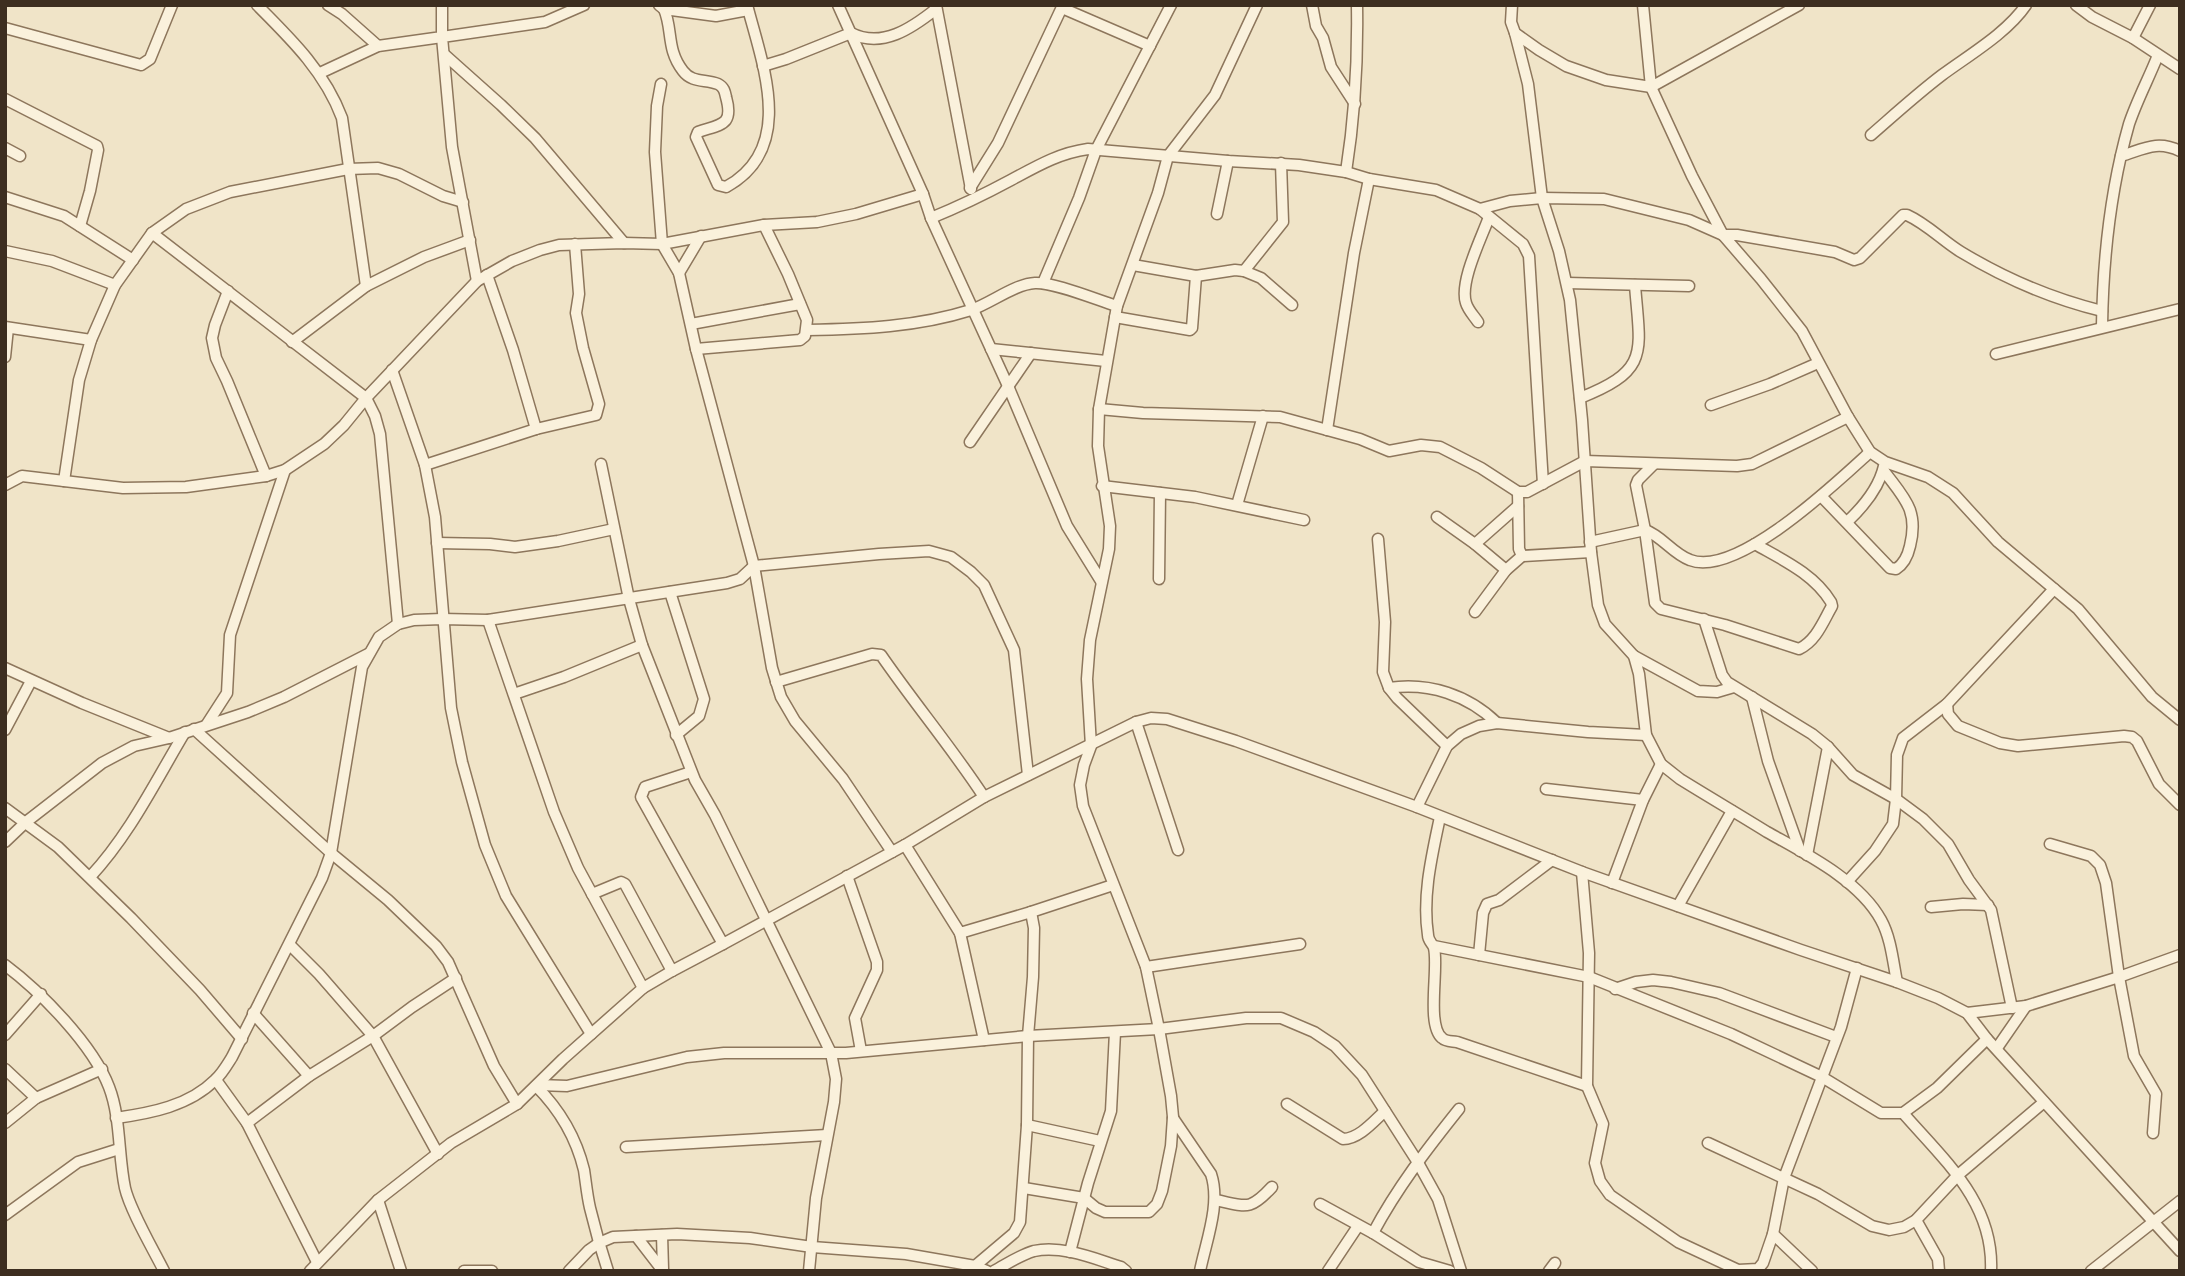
<svg xmlns="http://www.w3.org/2000/svg" width="2185" height="1276" viewBox="0 0 2185 1276" font-family="Spectral,serif">
<rect width="100%" height="100%" fill="#f0e4c8"/>
<g fill="none" stroke-linecap="round" stroke-linejoin="round">
<g stroke="#8d765c" stroke-width="13">
<g id="minor">
<path d="M257,5C291,39 325,72 342,118L366,286"/>
<path d="M328,5L342,14L378,46"/>
<path d="M659,5L664,9L716,16L748,10"/>
<path d="M838,5L923,194L931,218L1008,386L1067,526L1101,581"/>
<path d="M936,5L971,189"/>
<path d="M1062,5V8L1150,46"/>
<path d="M1312,5L1316,26L1323,38L1331,67L1355,104"/>
<path d="M1512,5L1511,22L1515,33L1539,50L1566,66L1606,80L1651,87L1799,5"/>
<path d="M1643,5L1651,87L1692,176L1723,235L1761,279L1802,331L1848,417L1870,452L1885,462L1928,477L1953,493L1998,542L2078,609L2152,697L2180,720"/>
<path d="M2076,5L2092,17L2133,38L2180,69"/>
<path d="M664,9C673,30 666,49 683,71C692,83 705,79 718,84C724,87 725,92 726,97C734,126 721,124 698,132L696,137L718,185L726,187C796,149 763,66 747,5"/>
<path d="M5,28L141,65L150,59L172,5"/>
<path d="M1515,33L1528,84L1542,198L1559,251L1570,300L1582,420L1591,552L1598,605L1605,624L1634,656L1639,674L1646,735L1661,764L1680,779C1709,797 1738,814 1767,832C1806,854 1859,880 1881,920C1891,938 1893,962 1897,982"/>
<path d="M2133,38L2150,5"/>
<path d="M445,55L501,105L535,138L624,243"/>
<path d="M763,66L786,59L851,33C882,49 912,28 936,9"/>
<path d="M320,73L378,46L442,37V5"/>
<path d="M661,84L657,106L655,152L662,244L679,273L696,349L754,566L772,668L781,697L795,721L843,779L892,852"/>
<path d="M5,99L97,146L98,150L90,191L80,226"/>
<path d="M1871,135C1894,115 1917,94 1942,75C1969,55 2007,33 2026,5"/>
<path d="M5,148L20,156"/>
<path d="M2121,156C2144,149 2157,140 2180,151"/>
<path d="M1346,172C1355,115 1358,63 1357,5"/>
<path d="M970,188L998,143L1063,5"/>
<path d="M5,197L64,216L133,260"/>
<path d="M1480,209L1523,244L1529,256L1543,484"/>
<path d="M1217,214L1228,161"/>
<path d="M931,218C958,207 985,194 1011,180C1037,166 1059,153 1088,149L1228,161L1299,165L1346,172L1369,179L1436,190L1480,209L1510,201L1542,198L1604,199L1689,220L1723,235H1737L1835,252L1854,260L1860,258L1903,215H1907C1927,224 1943,241 1961,252C2004,278 2053,299 2102,311"/>
<path d="M152,233L366,398L375,416L380,434L398,624"/>
<path d="M5,251L52,261L115,285"/>
<path d="M1133,265L1196,276L1235,270L1244,271L1261,278L1292,305"/>
<path d="M1244,271L1283,222L1281,163"/>
<path d="M679,273L701,236"/>
<path d="M487,275L513,350L536,429"/>
<path d="M477,281L452,147L442,37L545,22L584,5"/>
<path d="M1043,283L1079,198L1096,150L1171,5"/>
<path d="M1567,283L1689,286"/>
<path d="M228,291L215,325L212,338L216,358L227,381L266,476"/>
<path d="M1115,317L1190,330L1192,328L1196,276"/>
<path d="M1478,322C1474,316 1468,310 1466,303C1459,282 1482,237 1489,217"/>
<path d="M691,324L800,304"/>
<path d="M2102,326C2103,258 2110,191 2129,124C2137,100 2149,78 2158,55"/>
<path d="M5,327L91,340"/>
<path d="M807,330C863,329 917,327 971,310C991,303 1015,284 1035,283C1054,282 1097,300 1117,306"/>
<path d="M292,342L366,286L424,257L470,240"/>
<path d="M696,349L800,340L805,336L807,320L788,274L764,225"/>
<path d="M991,349L1106,361"/>
<path d="M1996,354L2180,309"/>
<path d="M5,357L8,328"/>
<path d="M392,370L425,465L435,517L451,708L462,762L485,845L506,896L591,1034"/>
<path d="M1580,398C1651,370 1640,352 1635,285"/>
<path d="M1711,405L1770,384L1818,363"/>
<path d="M1099,409L1143,413L1280,417L1360,439L1389,451L1421,445L1440,447L1481,468L1518,492H1527L1585,461L1737,466L1752,464L1848,417"/>
<path d="M1327,430L1354,253L1369,179"/>
<path d="M970,442L1031,353"/>
<path d="M601,464L629,599L642,645L695,780L715,815L831,1053L836,1079L834,1102L816,1198L809,1271"/>
<path d="M1654,464L1638,480L1636,485L1645,530L1655,603L1661,609L1725,625L1799,649C1816,641 1823,622 1832,606L1831,602C1814,574 1783,560 1755,544"/>
<path d="M425,465L536,429L596,415L599,404L583,348L576,313L579,294L575,244"/>
<path d="M64,481L79,380L91,340L115,285L152,233L186,209L230,192L348,169L378,168L399,174L443,196L463,202"/>
<path d="M5,485L22,476L123,488L186,487L266,476L285,470L324,444L344,425L366,398L477,281L512,261L540,250L559,245L624,243L662,244L764,225L817,222L856,214L923,194"/>
<path d="M1102,486L1195,497L1304,520"/>
<path d="M1518,492L1519,549L1522,556L1591,552"/>
<path d="M1821,496L1890,568L1896,569C1904,564 1908,555 1910,546C1919,510 1904,498 1884,471"/>
<path d="M1237,505L1263,416"/>
<path d="M1437,517L1475,544L1506,570"/>
<path d="M1847,522C1863,507 1879,488 1884,466"/>
<path d="M1378,539L1385,622L1383,672L1389,688L1397,698L1447,746"/>
<path d="M1590,542L1645,530C1662,536 1673,554 1690,560C1737,578 1837,482 1870,452"/>
<path d="M437,543L490,544L515,547L558,541L614,529"/>
<path d="M1475,544L1518,506"/>
<path d="M1159,579L1160,493"/>
<path d="M670,592L704,699L699,716L676,735"/>
<path d="M1475,612L1506,570L1522,556"/>
<path d="M1704,619L1722,675L1727,682L1812,734L1828,747L1853,775L1896,799L1923,819L1948,844L1969,880L1991,910L2012,1008"/>
<path d="M488,620L554,812L578,868L643,988"/>
<path d="M1634,656L1698,691L1717,692L1734,687"/>
<path d="M5,668L82,703L169,738"/>
<path d="M776,682L872,654L881,655C914,703 952,748 984,797"/>
<path d="M1389,688C1429,682 1468,695 1497,723"/>
<path d="M514,694L564,677L642,645"/>
<path d="M1752,697L1768,761L1800,851"/>
<path d="M1947,704L1948,714L1958,726L2000,743L2018,746L2124,736L2132,737L2137,741L2159,784L2180,805"/>
<path d="M1136,722L1178,850"/>
<path d="M207,724L227,693L230,635L285,470"/>
<path d="M194,729L331,853L388,900L436,946L448,962L494,1066L517,1104"/>
<path d="M5,730L31,681"/>
<path d="M691,772L645,787L641,797L723,944"/>
<path d="M1546,789L1643,800"/>
<path d="M1417,807L1447,746L1461,734L1479,726L1497,723L1588,732L1646,735"/>
<path d="M5,808L58,847L131,918L200,990L242,1039"/>
<path d="M1440,817C1432,855 1422,896 1428,935C1428,941 1433,944 1434,948C1439,967 1426,1025 1442,1038C1446,1042 1452,1041 1457,1042L1587,1086"/>
<path d="M5,842L26,822L102,763L134,746L169,738L248,712L284,697L368,654"/>
<path d="M2050,844L2091,856L2100,865L2106,883L2119,977L2134,1056L2156,1094L2153,1133"/>
<path d="M905,845L960,933L1031,912"/>
<path d="M1807,855L1828,747"/>
<path d="M1582,872L1589,953L1587,1086L1603,1124L1595,1163L1600,1181L1610,1195L1678,1242L1738,1270L1758,1269L1763,1263L1773,1234L1784,1178L1841,1027L1857,968"/>
<path d="M847,876L877,962V970L855,1018L861,1051"/>
<path d="M90,877C130,834 155,782 185,732"/>
<path d="M1847,882L1875,851L1893,824L1896,799L1897,755L1903,738L1947,704L2054,589"/>
<path d="M1612,883L1643,800L1661,764"/>
<path d="M592,894L621,882L625,884L672,971"/>
<path d="M1678,906L1732,811"/>
<path d="M1931,907L1963,904L1988,905"/>
<path d="M960,933L984,1040"/>
<path d="M290,945L319,974L373,1036L438,1154"/>
<path d="M1434,946L1589,977L1731,1034L1822,1077L1881,1113H1903L1937,1088L1987,1039"/>
<path d="M1479,955L1483,913L1487,904L1499,900L1552,860"/>
<path d="M5,965C41,992 93,1045 109,1087C121,1118 118,1155 125,1188C130,1210 153,1249 164,1271"/>
<path d="M1146,967L1300,944"/>
<path d="M1615,989L1636,982L1653,980L1671,982L1719,993L1836,1037"/>
<path d="M253,1013L309,1076"/>
<path d="M1967,1013L2026,1006L2119,977L2180,955"/>
<path d="M5,1035L41,994"/>
<path d="M1997,1048L2026,1006"/>
<path d="M5,1069L36,1098"/>
<path d="M216,1080L247,1123L317,1262"/>
<path d="M538,1085L567,1086L687,1057L724,1053H846L1028,1036L1159,1029L1246,1018H1281L1314,1032L1335,1046L1362,1075L1417,1161L1438,1199L1461,1271"/>
<path d="M536,1086C560,1110 576,1137 584,1170C586,1183 587,1195 590,1208C595,1229 601,1250 608,1271"/>
<path d="M1287,1104L1343,1139C1359,1139 1374,1121 1385,1111"/>
<path d="M1903,1113C1945,1161 1994,1203 1991,1271"/>
<path d="M116,1118C151,1113 189,1106 215,1080C222,1074 227,1065 232,1057L322,878L331,853L362,667L379,637L398,624L414,620L442,619L488,620L727,583L740,579L754,566L879,554L929,551L951,557L971,572L984,585L1014,650L1028,775"/>
<path d="M1173,1118L1211,1174C1221,1204 1206,1241 1200,1271"/>
<path d="M5,1123L36,1098L102,1069"/>
<path d="M247,1123L309,1076L373,1036L412,1007L456,978"/>
<path d="M1027,1125L1100,1141"/>
<path d="M1708,1143L1818,1194L1872,1226L1889,1230L1904,1227L1916,1220L1958,1175L2044,1102"/>
<path d="M626,1147L827,1135"/>
<path d="M1024,1188L1084,1198L1096,1208L1105,1212H1149L1157,1204L1162,1191L1171,1146L1173,1117L1171,1096L1159,1029L1146,967L1083,806L1080,785L1084,765L1091,746L1087,679L1090,640L1109,549L1110,526L1098,446L1099,409L1117,306L1158,193L1168,156L1215,95L1257,5"/>
<path d="M378,1200L401,1271"/>
<path d="M1215,1200C1246,1206 1249,1212 1272,1187"/>
<path d="M1320,1204L1373,1233L1419,1262L1450,1271"/>
<path d="M5,1215L78,1162L119,1149"/>
<path d="M1916,1220L1938,1259L1939,1271"/>
<path d="M1373,1233C1397,1188 1427,1149 1459,1109"/>
<path d="M1773,1234L1812,1271"/>
<path d="M662,1235L663,1269"/>
<path d="M636,1236L663,1271"/>
<path d="M1070,1252L1088,1183L1111,1111L1115,1032"/>
<path d="M975,1266L1014,1233L1020,1222L1027,1125L1028,1036L1033,977L1034,928L1031,912L1113,885"/>
<path d="M310,1271L378,1200L451,1143L517,1104L563,1059L643,988L672,971L723,944L905,845L984,797L1136,722L1151,718L1167,719L1236,741L1417,807L1582,872L1801,950L1897,982L1938,998L1967,1013L1987,1039L2180,1251"/>
<path d="M464,1271H492"/>
<path d="M569,1271L589,1250L599,1243L613,1237L677,1234L750,1238L812,1247L906,1254L975,1266L987,1271"/>
<path d="M994,1271C1007,1264 1020,1255 1034,1251C1063,1245 1095,1259 1121,1267L1126,1271"/>
<path d="M1328,1271L1358,1226"/>
<path d="M1549,1271L1555,1263"/>
<path d="M2091,1271L2180,1201"/>
</g>
</g>
<use href="#minor" stroke="#faf1dc" stroke-width="10"/>
</g>
<rect width="2185" height="1276" fill="none" stroke="#3d2e20" stroke-width="14"/>
</svg>
